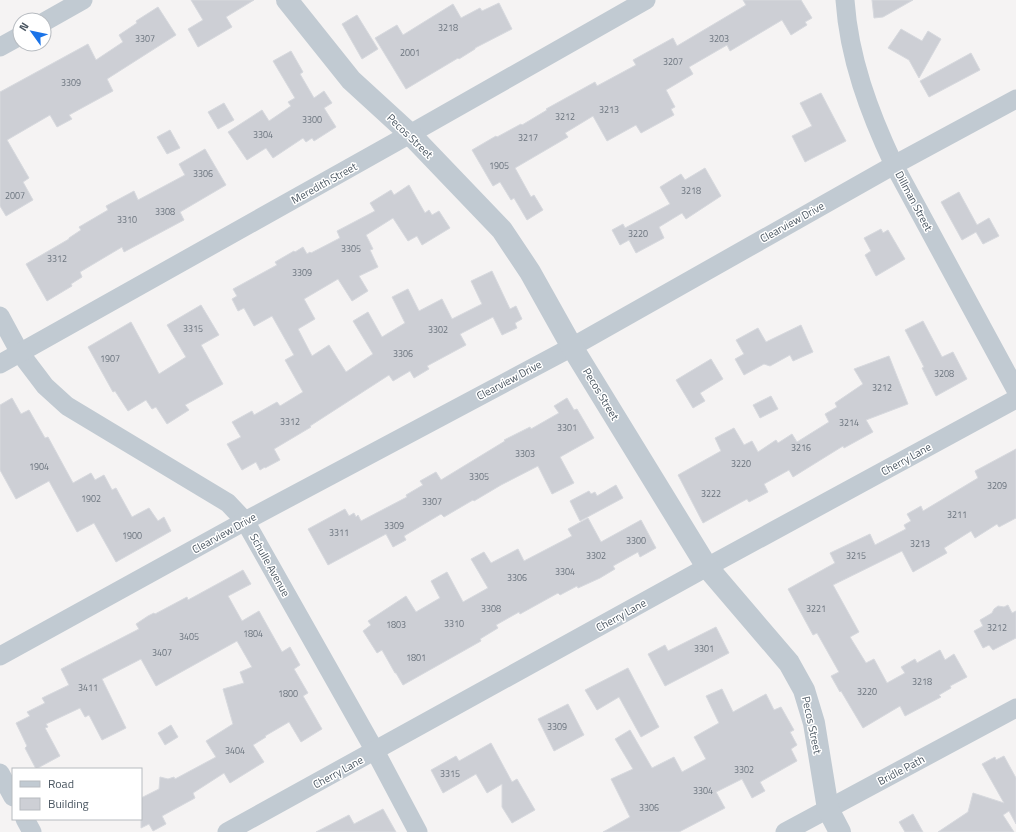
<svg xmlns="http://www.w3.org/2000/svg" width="1016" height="832" viewBox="0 0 1016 832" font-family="'Titillium Web',sans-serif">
<rect width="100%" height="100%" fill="#f5f3f3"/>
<g fill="#cdcfd5" stroke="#d7d9de">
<path d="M191,0H254L226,17L232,27L198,47L188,29L203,20Z"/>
<path d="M743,0H801L812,18L805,22L807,25L791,35L782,20L730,51L727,45L689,67L693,74L666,90L675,107L671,109L674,115L641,133L636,125L607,141L593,116L565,133L568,137L515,168L531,197L534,195L543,210L527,220L514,198L511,200L500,182L493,186L472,150L496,136L497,137L521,124L522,125L547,110L546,109L595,82L597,86L636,65L633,60L673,38L677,46L746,5Z"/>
<path d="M872,0H913L883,17L874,18Z"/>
<path d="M499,3L512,29L475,48V49L459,59L458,58L406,89L375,38L397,25L403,35L453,4L461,18L480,8L482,11Z"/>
<path d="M158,7L176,35L107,79L113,91L69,115L72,119L57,127L50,115L7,140L29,178L23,182L33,200L6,216L0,206V92L88,44L96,60L123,42L119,35L137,23L136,21Z"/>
<path d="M357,15L378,49L362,59L342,24Z"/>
<path d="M901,29L922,41L928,31L941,39L919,78L909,60L888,48Z"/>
<path d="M291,51L303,72L300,74L314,98L324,91L332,103L324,108L336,127L314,141L312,138L306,142L303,138L273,158L266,148L247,160L228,132L262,110L269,121L291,106L288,102L295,98L273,61Z"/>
<path d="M971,53L980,70L929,97L920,81Z"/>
<path d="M821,93L846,141L805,162L792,136L812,126L800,103Z"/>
<path d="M224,103L234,120L218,129L208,112Z"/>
<path d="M170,130L180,148L167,154L157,137Z"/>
<path d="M205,149L226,185L180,212L184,220L124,252L122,247L80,272L82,277L71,284L72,286L47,301L26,264L69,239V238L81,230L79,227L108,210L106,206L134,191L138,200L185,175L179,164Z"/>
<path d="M705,168L721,196L686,219L682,213L659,227L664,238L636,253L629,240L620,245L612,230L623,224L625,228L670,204L660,187L681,174L685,180Z"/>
<path d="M409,185L425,213L429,210L432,215L439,211L450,228L422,245L417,236L408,241L393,218L366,235L373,249L370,250L378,267L359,276L368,291L352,301L338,279L304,299L315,319L298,329L312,356L329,345L346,372L373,354L353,321L368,312L382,337L405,323L392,297L408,289L419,311L442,299L452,319L482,304L471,281L492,271L510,309L516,306L522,319L515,323L517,328L502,335L493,317L460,334L466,345L427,366L429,369L414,378L410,371L393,381L389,375L310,426L311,427L274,449L280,460L265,468V467L260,470L256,462L242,470L227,444L241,437L232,422L252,411L254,415L277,402L280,406L303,392L285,360L294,355L272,316L254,326L244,308L238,311L232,299L237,296L233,289L277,265L275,262L294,251L295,252L303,247L307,254L310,252L311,253L340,238L337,231L375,211L370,203L391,190L394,195Z"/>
<path d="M959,192L977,225L989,218L999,236L983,244L976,232L962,240L941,202Z"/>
<path d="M881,229L883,233L888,230L905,259L876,276L865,255L871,251L864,238Z"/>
<path d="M201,305L219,335L201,345L223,384L185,405L189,410L167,424L156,407L152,409L146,400L128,411L115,391L113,392L88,347L131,322L159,374L186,357L167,325Z"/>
<path d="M923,321L942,357L953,352L967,379L936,396L922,368L924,367L905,330Z"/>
<path d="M801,325L813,352L793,361L790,355L770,366L764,364L744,375L735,359L744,354L736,340L758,328L766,342Z"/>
<path d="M889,356L908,404L866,420L873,432L844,448L843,446L793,477L789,470L764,484L768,492L749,502L747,499L703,523L678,475L721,451L715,438L734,428L744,445L752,441L758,452L776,440L778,443L792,434L797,442L829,422L825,414L837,407L835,403L863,384L854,369Z"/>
<path d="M711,359L723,379L700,393L705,401L693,408L676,380Z"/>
<path d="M771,396L778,409L760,418L753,405Z"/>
<path d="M12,398L21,414L29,410L45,438L48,437L73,483L91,473L95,480L104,475L112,490L116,488L132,517L149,508L158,521L164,517L171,531L116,562L94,523L77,532L49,481L16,499L0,470V405Z"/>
<path d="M567,398L574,410L577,409L594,438L560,457L574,483L552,494L538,466L501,485L474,501L473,500L444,517L441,514L404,536L406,540L393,547L386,534L328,565L308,529L345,509L349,516L354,513L356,517L358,515L361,521L407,497L406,495L423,485L420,481L436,472L441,480L505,441L504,440L530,427L531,429L559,413L554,406Z"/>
<path d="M1016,449V518L999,527L997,524L975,538L971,531L944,548L947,553L913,572L902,551L833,585L859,632L850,637L866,663L874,659L887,683L905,673L901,667L915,659L917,663L940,650L945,660L954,654L967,677L950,686L951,688L939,695L941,697L905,716L900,706L863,728L841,691L840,692L831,676L839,672L817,633L813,635L788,589L835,563L830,553L870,534L875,545L906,529L904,525L911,521L907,514L921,506L923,511L978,478L975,471Z"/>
<path d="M616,485L623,498L580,521L570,501L589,491L591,494L595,492L597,496Z"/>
<path d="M588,518L601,542L641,520L656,548L640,557L638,552L613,566L615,569L600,578L578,588L577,586L560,595L558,593L520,614L519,612L496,625L498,628L480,639L481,641L403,685L396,673H395L382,650L377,653L363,631L371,625L368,621L406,596L416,612L440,598L431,581L447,572L463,602L488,588L471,559L484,552L491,563L518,549L524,561L572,536L568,529Z"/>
<path d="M243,570L251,584L228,596L242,621L259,611L282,652L290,647L300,665L294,669L308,693L303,696L322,729L301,742L289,722L265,736L266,737L253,745L264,762L230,783L224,773L193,793L195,798L162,816L166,824L153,831L149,824L141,828V798L159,789L160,777L168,779L174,777L175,779L216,757L206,741L233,724L223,689L244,683L240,672L252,667L237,641L156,686L141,659L102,679L126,728L102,740L89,715L85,717L80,708L46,724L48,727L45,728L60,756L36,769L25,748L27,746L16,723L30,716L27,712L45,703L42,698L69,685L61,669L139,629L136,624L148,616L154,613L155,614L187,597L188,600Z"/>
<path d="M1008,605L1012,613L1016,611V638L993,650L989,645L983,648L974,631L983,626L980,620L992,613L994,609L998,606L1004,607Z"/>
<path d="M716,627L729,653L665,686L648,654L665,645L668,651Z"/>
<path d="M628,668L659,727L641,737L619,697L597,710L585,690Z"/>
<path d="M722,689L733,712L766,694L774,710L781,707L794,730L790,732L797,745L791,749L797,761L760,782L765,791L752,798L742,779L716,792L725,808L679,832H603L630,817L611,779L633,769L615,739L630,730L652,768L674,757L682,772L706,759L694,737L719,723L706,696Z"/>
<path d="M568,704L584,735L554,751L538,719Z"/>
<path d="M171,725L178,737L165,745L158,733Z"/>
<path d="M491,743L512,782L517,779L535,810L512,823L502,807V784L487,793L476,774L443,793L431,770L456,756L459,761Z"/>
<path d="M1004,756L1016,778V824L1009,811L1003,815L1014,832H938L968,812L973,793L1004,803L982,764L995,757L996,760Z"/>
<path d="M383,809L396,832H316L349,815L354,824Z"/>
<path d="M913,814L923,832H905L899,822Z"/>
</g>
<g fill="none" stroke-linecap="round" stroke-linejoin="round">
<g stroke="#c1cad2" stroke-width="19">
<path d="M845,0C849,58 869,112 894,165L1016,390"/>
<path d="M44,22L83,0"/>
<path d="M0,47L20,36"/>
<path d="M0,316L20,353L45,386L67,406L228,503L245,521L375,751L418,832"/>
<path d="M0,364L410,134L646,0"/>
<path d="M0,656L245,521L572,347L894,165L1016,99"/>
<path d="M0,773L13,797"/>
<path d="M25,819L32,832"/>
<path d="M227,832L707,567L1016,399"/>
<path d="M785,832L1016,708"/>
</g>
<path stroke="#c1cad2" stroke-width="22" d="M287,0L351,80L410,134L502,230L530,272L572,347L707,567L789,663L804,690L814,723L828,809L840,832"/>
</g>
<g text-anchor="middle" stroke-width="3" stroke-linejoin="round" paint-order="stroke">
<g font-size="9" fill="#6b747e">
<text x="448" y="31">3218</text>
<text x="145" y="42">3307</text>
<text x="719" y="42">3203</text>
<text x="410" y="56">2001</text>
<text x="673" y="65">3207</text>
<text x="71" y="86">3309</text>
<text x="609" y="113">3213</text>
<text x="565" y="120">3212</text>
<text x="312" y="123">3300</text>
<text x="263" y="138">3304</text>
<text x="528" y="141">3217</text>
<text x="499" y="169">1905</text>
<text x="203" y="177">3306</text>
<text x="691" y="194">3218</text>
<text x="15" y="199">2007</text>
<text x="165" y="215">3308</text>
<text x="127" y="223">3310</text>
<text x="638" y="237">3220</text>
<text x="351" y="252">3305</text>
<text x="57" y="262">3312</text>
<text x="302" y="276">3309</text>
<text x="193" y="332">3315</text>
<text x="438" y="333">3302</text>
<text x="403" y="357">3306</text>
<text x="110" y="362">1907</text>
<text x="944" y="377">3208</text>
<text x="882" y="391">3212</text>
<text x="290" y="425">3312</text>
<text x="849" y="426">3214</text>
<text x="567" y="431">3301</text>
<text x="801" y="451">3216</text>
<text x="525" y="457">3303</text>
<text x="741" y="467">3220</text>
<text x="39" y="470">1904</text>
<text x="479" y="480">3305</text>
<text x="997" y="489">3209</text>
<text x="711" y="497">3222</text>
<text x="91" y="502">1902</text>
<text x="432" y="505">3307</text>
<text x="957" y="518">3211</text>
<text x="394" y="529">3309</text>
<text x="339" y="536">3311</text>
<text x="132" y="539">1900</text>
<text x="636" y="544">3300</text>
<text x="920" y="547">3213</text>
<text x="596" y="559">3302</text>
<text x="856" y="559">3215</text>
<text x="565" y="575">3304</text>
<text x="517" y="581">3306</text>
<text x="491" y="612">3308</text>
<text x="816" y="612">3221</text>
<text x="454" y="627">3310</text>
<text x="396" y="628">1803</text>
<text x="997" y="631">3212</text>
<text x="253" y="637">1804</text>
<text x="189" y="640">3405</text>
<text x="704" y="652">3301</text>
<text x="162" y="656">3407</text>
<text x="416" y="661">1801</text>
<text x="922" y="685">3218</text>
<text x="88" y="691">3411</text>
<text x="867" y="695">3220</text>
<text x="288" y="697">1800</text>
<text x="557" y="730">3309</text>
<text x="235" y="754">3404</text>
<text x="744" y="773">3302</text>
<text x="450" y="777">3315</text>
<text x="703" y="794">3304</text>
<text x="649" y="811">3306</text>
</g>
<g font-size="11" fill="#4a5661" stroke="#fff">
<text transform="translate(410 136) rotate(44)" y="4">Pecos Street</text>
<text transform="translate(324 183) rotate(-29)" y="4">Meredith Street</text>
<text transform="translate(914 201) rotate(62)" y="4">Dillman Street</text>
<text transform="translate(792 222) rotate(-29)" y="4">Clearview Drive</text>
<text transform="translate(509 380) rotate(-28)" y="4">Clearview Drive</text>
<text transform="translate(601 394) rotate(59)" y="4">Pecos Street</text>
<text transform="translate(906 459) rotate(-29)" y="4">Cherry Lane</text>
<text transform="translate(224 533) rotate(-29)" y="4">Clearview Drive</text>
<text transform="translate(270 565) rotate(61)" y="4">Schulle Avenue</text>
<text transform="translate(621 615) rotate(-29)" y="4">Cherry Lane</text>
<text transform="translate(812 725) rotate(78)" y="4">Pecos Street</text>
<text transform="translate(901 770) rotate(-28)" y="4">Bridle Path</text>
<text transform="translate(338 772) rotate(-29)" y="4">Cherry Lane</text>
</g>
</g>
<rect x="12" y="768" width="130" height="52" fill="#ffffff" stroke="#b7bbc0"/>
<rect x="20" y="781" width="20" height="6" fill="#c1cad2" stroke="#b7bbc0"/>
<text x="48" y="788" font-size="12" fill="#4a5661">Road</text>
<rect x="20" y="798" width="20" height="12" fill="#cdcfd5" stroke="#b7bbc0"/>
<text x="48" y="808" font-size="12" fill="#4a5661">Building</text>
<g transform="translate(32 32) rotate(303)"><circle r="19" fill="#ffffff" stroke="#b7bbc0"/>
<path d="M0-3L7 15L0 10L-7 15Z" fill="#1a73e8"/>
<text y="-6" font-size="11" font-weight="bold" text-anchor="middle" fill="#4a5661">N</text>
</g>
</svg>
